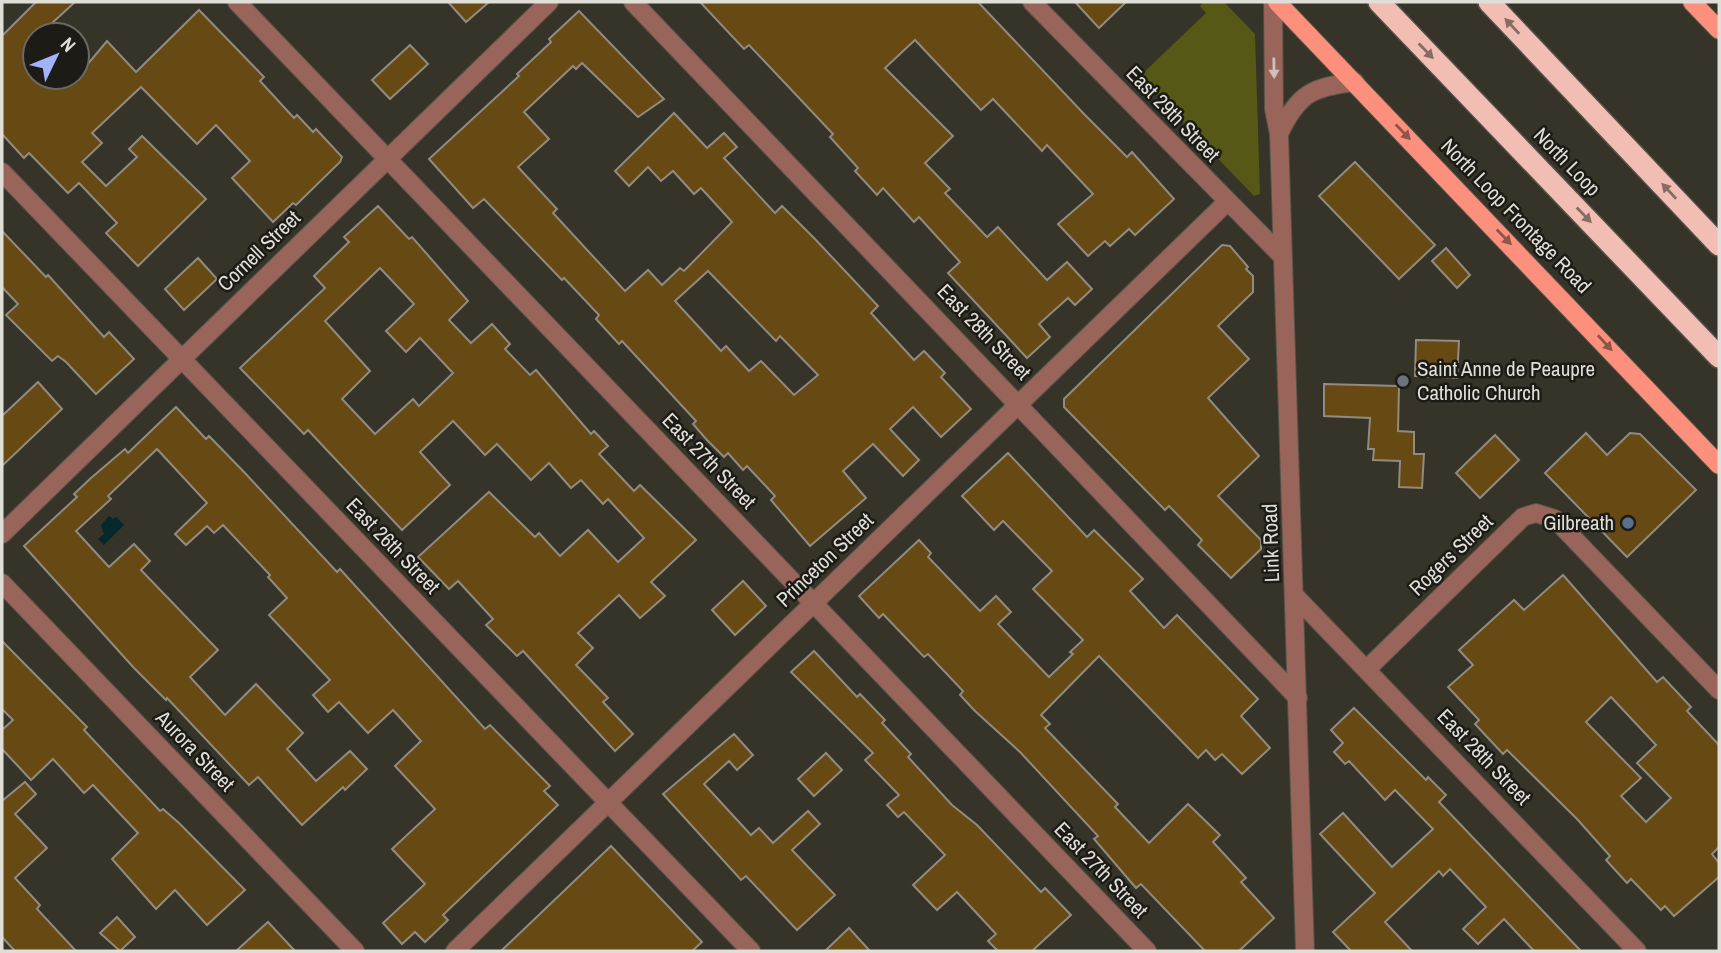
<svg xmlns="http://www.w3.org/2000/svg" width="1721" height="953" viewBox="0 0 1721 953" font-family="'Archivo Narrow',sans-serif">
<rect width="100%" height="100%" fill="#363329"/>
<path fill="#565815" d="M1204,2H1224L1255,34L1260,194L1254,196L1139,77L1206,13L1200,6Z"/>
<path fill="#04282b" d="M109,516L113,519L116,517L124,525L104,545L98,539L104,534L101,525Z"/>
<g fill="#674914" stroke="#918b80" stroke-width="2" fill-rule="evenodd">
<path d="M36,2H75L39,35H35L28,45L35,53V77H77L107,41L136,72L199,10L264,77L260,81L294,118L297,115L313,132L316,129L342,157L340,162L296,205L293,203L273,222L232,178L250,161L216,125L197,144L141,87L92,133L102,143L82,162L106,186L137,157L129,149L142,136L206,199L138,266L106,233L117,223L79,183L68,193L29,153L24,158L2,134V36Z"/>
<path d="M448,2H489L466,22Z"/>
<path d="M700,2H978L1085,115L1127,157L1132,152L1174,199L1135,235L1129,229L1110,246L1105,241L1088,256L1058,224L1093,194L1047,145L1042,151L993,99L981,110L915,40L885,68L953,136L925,163L950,189L945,193L987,237L998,227L1047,280L1067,262L1092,289L1075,305L1068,298L1039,324L1050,337L1027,358L948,273L960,262L919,217L914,222L883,188L877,195L855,171L858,168L830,137L833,134L749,45L744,49Z"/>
<path d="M1075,2H1126L1099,28Z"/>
<path d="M579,11L664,99L638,117L582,63L576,69L573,66L524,112L549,139L518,167L557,209L553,213L625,291L648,270L662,285L680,268L684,271L732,222L701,188L694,194L673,171L661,181L648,167L629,186L615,171L674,113L707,148L724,133L737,147L724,158L775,213L782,206L815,239L878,306L871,313L914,360L924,351L945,373L941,377L971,409L941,437L913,407L890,429L919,460L903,476L873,444L843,471L866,498L810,546L771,500L775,496L747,466L743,470L728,453L724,457L706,439L693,424L696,421L622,341L619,344L596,319L599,315L564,278L562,280L484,199L473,208L429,159L519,76L517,74L551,42L549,39ZM708,271L776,341L780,336L818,375L794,395L761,361L749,371L726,346L721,351L675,301Z"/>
<path d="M410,45L428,64L390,99L372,80Z"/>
<path d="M1355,162L1435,245L1399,279L1319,196Z"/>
<path d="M378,206L409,239L412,237L468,301L449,320L471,343L492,324L510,344L505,349L530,375L536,370L591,434L594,431L608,446L599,454L634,491L640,485L696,540L651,582L665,596L640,618L619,595L578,633L593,648L576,665L608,698L603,702L633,734L615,751L523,651L517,656L486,625L493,619L458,581L449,589L418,557L489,492L535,537L539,533L560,556L588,530L618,562L644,538L608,499L603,504L581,480L571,488L549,463L531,480L497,444L485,455L453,421L420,452L450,485L402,530L308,430L304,434L240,368L325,288L314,276L349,242L344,237ZM380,268L414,304L386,331L406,352L420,338L453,373L419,406L413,399L375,434L342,399L370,371L325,321Z"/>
<path d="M2,231L46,277L48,275L104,337L109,332L134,359L96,394L66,362L58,356L52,361L6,315L18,304L2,287Z"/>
<path d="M1222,245L1230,246L1248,267L1246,269L1253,276V292L1218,326L1249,359L1208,398L1259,456L1218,496L1261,540V549L1231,578L1198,545L1202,540L1169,506L1165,510L1064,407V399Z"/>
<path d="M1446,248L1470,275L1457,288L1432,261Z"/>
<path d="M198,258L217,279L184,310L165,289Z"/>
<path d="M1416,340L1459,341L1457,378L1415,376Z"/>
<path d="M38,382L62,409L2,466V416Z"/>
<path d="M1324,384L1399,386L1398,431L1414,432V454H1424L1422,488L1399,487L1400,461L1373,460L1374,449H1368L1370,418L1324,416Z"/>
<path d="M176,407L206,439L209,436L244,472L337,572L340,569L485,729L490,725L550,786L544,791L558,805L443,915L448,920L425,942L415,932L402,944L383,923L425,884L392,849L435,809L395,766L421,741L393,710L368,733L339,702L328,712L313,695L330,680L269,615L287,598L268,577L270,575L223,525L214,533L207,526L186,545L175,534L207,503L157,449L108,496L111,499L76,531L109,567L134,544L150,561L141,570L218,650L190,677L225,715L256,684L303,733L287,749L316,781L350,751L367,769L345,790L343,787L302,825L258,777L249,785L167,698L166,700L134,668L24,546L77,497L74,494L91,478L125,449L128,453Z"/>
<path d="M1586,433L1607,455L1630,433L1640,434L1696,490L1627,557L1545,473Z"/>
<path d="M1495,435L1519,460L1480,498L1456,473Z"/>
<path d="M1008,453L1087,537L1094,530L1143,579L1130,591L1164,628L1177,615L1258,699L1241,716L1270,748L1242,774L1222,754L1215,760L1206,750L1198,758L1099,656L1041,715L1050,724L1045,728L1118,804L1115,807L1149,843L1188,804L1220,835L1213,842L1246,878L1241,882L1274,918L1239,951H1205L1141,884L1136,888L1094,839L1098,836L1020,752L975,711L960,695L963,691L928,654L924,657L883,614L879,618L859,596L919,540L931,553L928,557L980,611L996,596L1011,612L998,624L1049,677L1073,654L1070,652L1083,640L1033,589L1052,571L1003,521L994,530L962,496Z"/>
<path d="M1563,575L1657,682L1663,677L1691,707L1687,711L1719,745V847L1712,854L1719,863V877L1674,916L1665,906L1661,910L1631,879L1627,883L1606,860L1610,856L1577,819L1507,750L1503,754L1475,724L1479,720L1448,687L1473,665L1459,650L1514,600L1524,610ZM1611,697L1656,745L1637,763L1671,798L1646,822L1621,796L1641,778L1586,722Z"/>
<path d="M743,581L766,606L735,635L712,610Z"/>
<path d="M2,641L87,727L84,730L160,811L163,809L179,823L245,890L207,925L175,890L156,909L112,859L138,833L93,785L84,793L53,759L31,780L2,749V730L13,720L2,709Z"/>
<path d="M814,651L857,697L860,694L885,720L882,723L911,754L908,757L952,805L977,825L1041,892L1045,888L1071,915L1032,951H998L988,941L996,934L957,892L937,910L913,885L945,855L904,812L898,817L887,805L899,795L865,760L873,753L791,672Z"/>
<path d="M1354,708L1426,780L1428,777L1446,795L1439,802L1581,951H1534L1504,919L1478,944L1463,929L1486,907L1450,869L1443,876L1439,871L1385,922L1412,951H1351L1333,932L1375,893L1320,834L1343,813L1392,867L1433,829L1395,790L1385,800L1349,761L1345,764L1334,752L1343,743L1331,730Z"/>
<path d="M734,734L753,755L737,770L729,761L704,784L751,835L759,828L773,843L808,811L820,824L792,850L835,895L797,930L746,876L741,880L663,794Z"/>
<path d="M826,753L842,770L814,796L798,779Z"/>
<path d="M25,782L36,794L15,814L47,848L15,878L40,905L37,909L76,951H15L2,937V801Z"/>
<path d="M611,846L702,942L692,951H501Z"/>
<path d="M117,917L135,937L120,951L100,933Z"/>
<path d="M268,922L295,951H236Z"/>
<path d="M849,928L870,951H825Z"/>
</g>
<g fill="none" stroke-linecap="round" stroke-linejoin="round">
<g stroke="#545248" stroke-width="20">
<g id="minor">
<path d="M237,2L1147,951"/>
<path d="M633,2L1298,698"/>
<path d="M1032,2L1282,256"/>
<path d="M1273,2L1274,109L1279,134L1305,951"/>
<path d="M1279,134C1298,93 1313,87 1355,82"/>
<path d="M2,172L751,951"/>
<path d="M2,534L549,2"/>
<path d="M2,583L355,951"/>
<path d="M1296,597L1637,951"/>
<path d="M1368,668L1523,517L1536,513L1555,519L1719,690"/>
<path d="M455,951L1227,202"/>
</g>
</g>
<g stroke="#545248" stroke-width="20">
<g id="major">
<path d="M1277,2L1719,465"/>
<path d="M1692,2L1719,30"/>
</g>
</g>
<g stroke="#545248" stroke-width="24">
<g id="highway">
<path d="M1379,2L1719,357"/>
<path d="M1489,2L1719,245"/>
</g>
</g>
<use href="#minor" stroke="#996459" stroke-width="18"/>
<use href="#major" stroke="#fc907c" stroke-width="18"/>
<use href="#highway" stroke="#f2bdb2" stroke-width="21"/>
</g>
<defs><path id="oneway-solid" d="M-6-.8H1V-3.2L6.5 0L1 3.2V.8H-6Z" transform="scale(1.75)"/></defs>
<g fill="#876c64">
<use href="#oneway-solid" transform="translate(1512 26) rotate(-133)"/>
<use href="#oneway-solid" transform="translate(1426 51) rotate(46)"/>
<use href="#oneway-solid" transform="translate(1669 191) rotate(-133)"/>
<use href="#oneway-solid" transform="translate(1584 215) rotate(46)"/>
</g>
<use fill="#cec0b8" href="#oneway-solid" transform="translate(1274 68) rotate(89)"/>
<g fill="#8c5649">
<use href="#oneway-solid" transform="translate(1403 132) rotate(46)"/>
<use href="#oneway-solid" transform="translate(1504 237) rotate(46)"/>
<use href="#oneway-solid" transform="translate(1605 343) rotate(47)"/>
</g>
<circle fill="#6b7280" stroke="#1c1b16" stroke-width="2.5" cx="1403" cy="381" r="7"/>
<circle fill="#5c6f8a" stroke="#1c1b16" stroke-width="2.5" cx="1628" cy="523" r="7"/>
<g text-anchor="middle" stroke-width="5" stroke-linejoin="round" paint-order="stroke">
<g font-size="21" fill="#dfded7" stroke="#1c1b16">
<text transform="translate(1173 114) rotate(46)" y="7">East 29th Street</text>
<text transform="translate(1567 162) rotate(46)" y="7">North Loop</text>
<text transform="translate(1516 216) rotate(46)" y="7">North Loop Frontage Road</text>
<text transform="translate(259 251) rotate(-44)" y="7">Cornell Street</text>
<text transform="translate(984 332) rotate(46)" y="7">East 28th Street</text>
<text transform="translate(709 461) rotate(46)" y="7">East 27th Street</text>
<text transform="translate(1271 543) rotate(-92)" y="7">Link Road</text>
<text transform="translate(393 546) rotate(46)" y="7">East 26th Street</text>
<text transform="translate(1451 555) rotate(-44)" y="7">Rogers Street</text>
<text transform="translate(825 560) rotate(-44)" y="7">Princeton Street</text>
<text transform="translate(195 751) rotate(46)" y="7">Aurora Street</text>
<text transform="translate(1484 757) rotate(46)" y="7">East 28th Street</text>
<text transform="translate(1101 870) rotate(46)" y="7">East 27th Street</text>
</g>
<g font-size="21" fill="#dfded7" stroke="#1c1b16" text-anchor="start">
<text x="1417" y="376">Saint Anne de Peaupre<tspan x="1417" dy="24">Catholic Church</tspan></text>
<text x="1614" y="530" text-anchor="end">Gilbreath</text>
</g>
</g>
<rect width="1721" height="953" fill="none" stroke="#dfded7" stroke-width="7"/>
<g transform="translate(56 56) rotate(47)"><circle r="33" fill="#1c1b16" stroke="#6a6963" stroke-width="2"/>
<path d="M0-5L12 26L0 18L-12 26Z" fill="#a1b3fd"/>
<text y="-10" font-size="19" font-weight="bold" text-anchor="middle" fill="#dfded7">N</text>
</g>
</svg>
